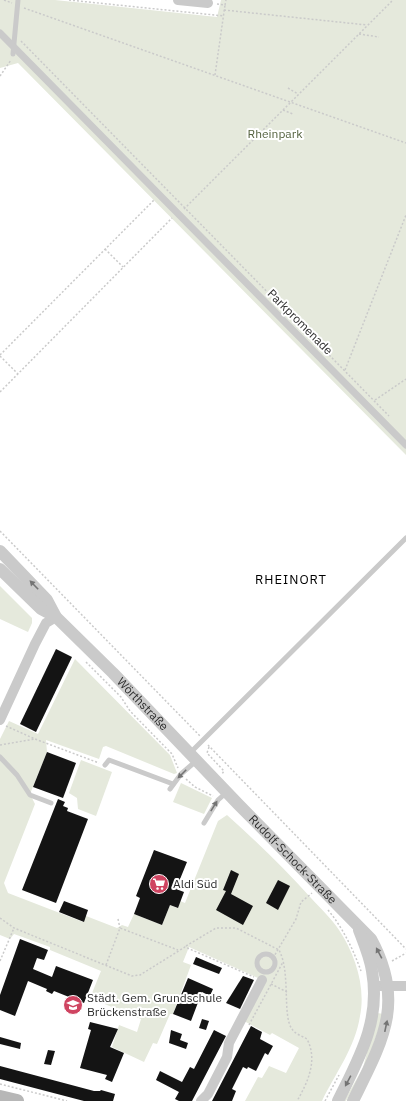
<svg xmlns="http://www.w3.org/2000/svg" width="406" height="1101" viewBox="0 0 406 1101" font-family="'IBM Plex Sans',sans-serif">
<rect width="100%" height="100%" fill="#fff"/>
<g fill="#e5e9dc">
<path d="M0,0H55L217,17L221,0H406V455L18,63L0,68Z"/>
<path d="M0,586L32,618V623L28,632L0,619Z"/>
<path d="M75,659L170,755L177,773L174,774L106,746L103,747L99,759L46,740L47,752L30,794L35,804L4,883L8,893L83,922L86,916L117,928L122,925L128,927L134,914L162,925L170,905L177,908L180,901L185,903L218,821L227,815C256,841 284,868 311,898C320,908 331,918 339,930C355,954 366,987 360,1016C355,1048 336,1072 322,1101H245L258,1077L262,1078L269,1066L286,1073L299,1048L272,1033L270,1035L244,1021L258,978L189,947L183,962L191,965L173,1014H170L157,1044L153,1043L144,1062L112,1047L119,1025L137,1032L141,1019L90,998L101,971L50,950V947L14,934L10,939L0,935V739L9,721L38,734Z"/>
<path d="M81,760L112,772L96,816L78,809L77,798L69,793Z"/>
<path d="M181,783L212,798L204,814L173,802Z"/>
<path d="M377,1013L384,1014L365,1068L346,1101H344L363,1068Z"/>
</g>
<g fill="#141414">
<path d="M56,649L72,657L36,732L20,724Z"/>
<path d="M47,752L76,763L63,798L33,787Z"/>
<path d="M58,799L65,802L63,806L68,808L67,811L88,819L56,903L22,890Z"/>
<path d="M154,850L187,862L176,889L184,892L178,908L170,905L162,925L134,914L140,898L136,896Z"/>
<path d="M231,870L239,874L231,894L253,906L243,925L216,910L226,891L223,890Z"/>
<path d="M278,880L290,886L278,910L266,903Z"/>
<path d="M64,901L88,910L84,922L59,912Z"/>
<path d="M20,939L48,950L44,960L37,958L33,969L52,977L56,966L93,980L84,1003L54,991L52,994L46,991L47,989L28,981L15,1016L0,1010V995Z"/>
<path d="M196,957L222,968L219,974L193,964Z"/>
<path d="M243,976L254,980L240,1009L226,1003Z"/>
<path d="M188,978L213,989L210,996L202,992L191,1021L173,1014Z"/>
<path d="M202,1019L209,1021L206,1030L199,1028Z"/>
<path d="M90,1022L118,1029L110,1047L124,1053L112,1082L105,1079L107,1075L80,1068L91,1030L88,1029Z"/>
<path d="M251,1026L262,1032L260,1039L273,1046L268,1055L265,1053L256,1071L248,1067L247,1069L243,1067L232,1089L236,1091L232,1101H212Z"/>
<path d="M171,1030L182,1034L180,1040L188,1043L186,1049L169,1043Z"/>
<path d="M214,1030L226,1036L192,1101H179L175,1099L179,1092L156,1080L160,1071L182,1082L190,1067L194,1069Z"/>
<path d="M0,1037L21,1043L20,1049L0,1044Z"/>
<path d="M48,1050L55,1051L51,1065L44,1064Z"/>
<path d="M0,1066L94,1091H100L101,1090L115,1094L113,1101H84L0,1079Z"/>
</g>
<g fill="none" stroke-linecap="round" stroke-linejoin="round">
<g stroke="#cacaca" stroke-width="1.5" stroke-dasharray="2 2" stroke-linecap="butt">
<path d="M4,0L12,3"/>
<path d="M69,0L224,16"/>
<path d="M217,4L225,5L226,0"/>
<path d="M24,8L406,143"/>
<path d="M224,10L367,25"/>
<path d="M359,34L379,37"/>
<path d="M21,41L389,416"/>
<path d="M215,75L225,5"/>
<path d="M0,76L11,60"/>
<path d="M288,88L298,94"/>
<path d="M283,110L293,114"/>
<path d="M184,209L393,0"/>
<path d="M105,249L123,267"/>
<path d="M0,355L154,200"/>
<path d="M0,356L18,374"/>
<path d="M345,370L406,215"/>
<path d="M0,392L172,218"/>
<path d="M375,400L406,379"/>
<path d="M0,531L200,736"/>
<path d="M86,662L121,697L130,711L172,754L178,768"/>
<path d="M6,726L35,739L99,763"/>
<path d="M0,745L35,739"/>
<path d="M208,745L406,949"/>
<path d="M209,747L207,753L224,771L222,774"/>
<path d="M186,779L195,787L213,796"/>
<path d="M328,910C343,928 353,949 361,971"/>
<path d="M0,918L14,928L132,976L140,975L185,947L254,977"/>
<path d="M118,919L120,928"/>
<path d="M186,946L216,928H236L279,950C291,972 282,1016 292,1029C295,1034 302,1036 307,1039C318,1060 308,1082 297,1101"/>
<path d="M273,958L296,919L301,902L312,893"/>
<path d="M0,961L14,928"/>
<path d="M392,961L406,953"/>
<path d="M106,965L120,928L178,950"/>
<path d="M271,984L287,992"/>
<path d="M249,1025L283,962"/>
<path d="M0,1084L67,1101"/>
<path d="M325,1101L339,1075"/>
</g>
<g stroke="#cacaca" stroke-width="5">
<path d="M13,54L18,0"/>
<path d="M190,753L406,538"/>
<path d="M0,757L17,775L30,795L51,803"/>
<path d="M105,765L109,760L173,784"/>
<path d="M170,789L181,774L196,761"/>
<path d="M204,823L218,800L227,792"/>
<circle cx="266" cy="963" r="9"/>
</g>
<path stroke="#cacaca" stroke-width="7" d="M0,33L406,445"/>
<g stroke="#cacaca" stroke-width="10">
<path d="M178,0L208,3"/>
<path d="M0,720L35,644L46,623L56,617"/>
<path d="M379,986H406"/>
<path d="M201,1101L208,1094L227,1057L229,1043L262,980"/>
</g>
<g stroke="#cacaca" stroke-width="12">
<path id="s1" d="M0,551L47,600L56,617L113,673L238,804L371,939C406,1003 382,1042 353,1101"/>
<path d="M0,569L41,609L56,617"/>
<path d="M338,1101C359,1058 381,1021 372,971C370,957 364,943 359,930"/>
</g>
<path stroke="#b7b7b7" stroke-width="14" d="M0,1097L17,1101"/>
</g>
<defs><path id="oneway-solid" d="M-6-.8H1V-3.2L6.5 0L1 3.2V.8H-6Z"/></defs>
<g fill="#747474">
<use href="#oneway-solid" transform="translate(34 585) rotate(-134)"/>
<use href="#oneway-solid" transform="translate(182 774) rotate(135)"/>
<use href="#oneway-solid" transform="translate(214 806) rotate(-58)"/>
<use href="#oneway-solid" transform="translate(379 953) rotate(-118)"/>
<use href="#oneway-solid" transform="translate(386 1026) rotate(-78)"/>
<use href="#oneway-solid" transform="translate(348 1081) rotate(118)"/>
</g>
<defs>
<g id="supermarket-disc" transform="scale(1)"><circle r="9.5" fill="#cf4461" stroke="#fff"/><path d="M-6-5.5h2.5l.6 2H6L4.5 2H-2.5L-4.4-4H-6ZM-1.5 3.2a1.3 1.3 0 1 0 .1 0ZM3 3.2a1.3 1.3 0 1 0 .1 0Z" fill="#fff"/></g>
<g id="school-disc" transform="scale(1)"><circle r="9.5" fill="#cf4461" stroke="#fff"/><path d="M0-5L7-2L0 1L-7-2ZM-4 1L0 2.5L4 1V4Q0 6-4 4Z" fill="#fff"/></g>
</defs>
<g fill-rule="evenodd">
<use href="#supermarket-disc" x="159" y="884"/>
<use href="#school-disc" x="73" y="1005"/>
</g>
<g text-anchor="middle" stroke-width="4" stroke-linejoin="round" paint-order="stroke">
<g font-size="12" fill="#556340" stroke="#fff">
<text x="275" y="138">Rheinpark</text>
</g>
<g font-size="12" fill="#2d2d2d" stroke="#fff">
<text transform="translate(300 322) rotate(45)" y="4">Parkpromenade</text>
<text dy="4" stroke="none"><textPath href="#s1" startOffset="210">Wörthstraße</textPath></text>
<text dy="4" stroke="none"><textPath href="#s1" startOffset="426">Rudolf-Schock-Straße</textPath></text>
</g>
<g font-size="12" fill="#2d2d2d" stroke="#fff" text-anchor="start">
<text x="173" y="888">Aldi Süd</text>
<text x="87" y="1002">Städt. Gem. Grundschule<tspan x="87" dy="14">Brückenstraße</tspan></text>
</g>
<g font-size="13" letter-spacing="1" fill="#000" stroke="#fff">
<text x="291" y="584">RHEINORT</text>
</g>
</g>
</svg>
